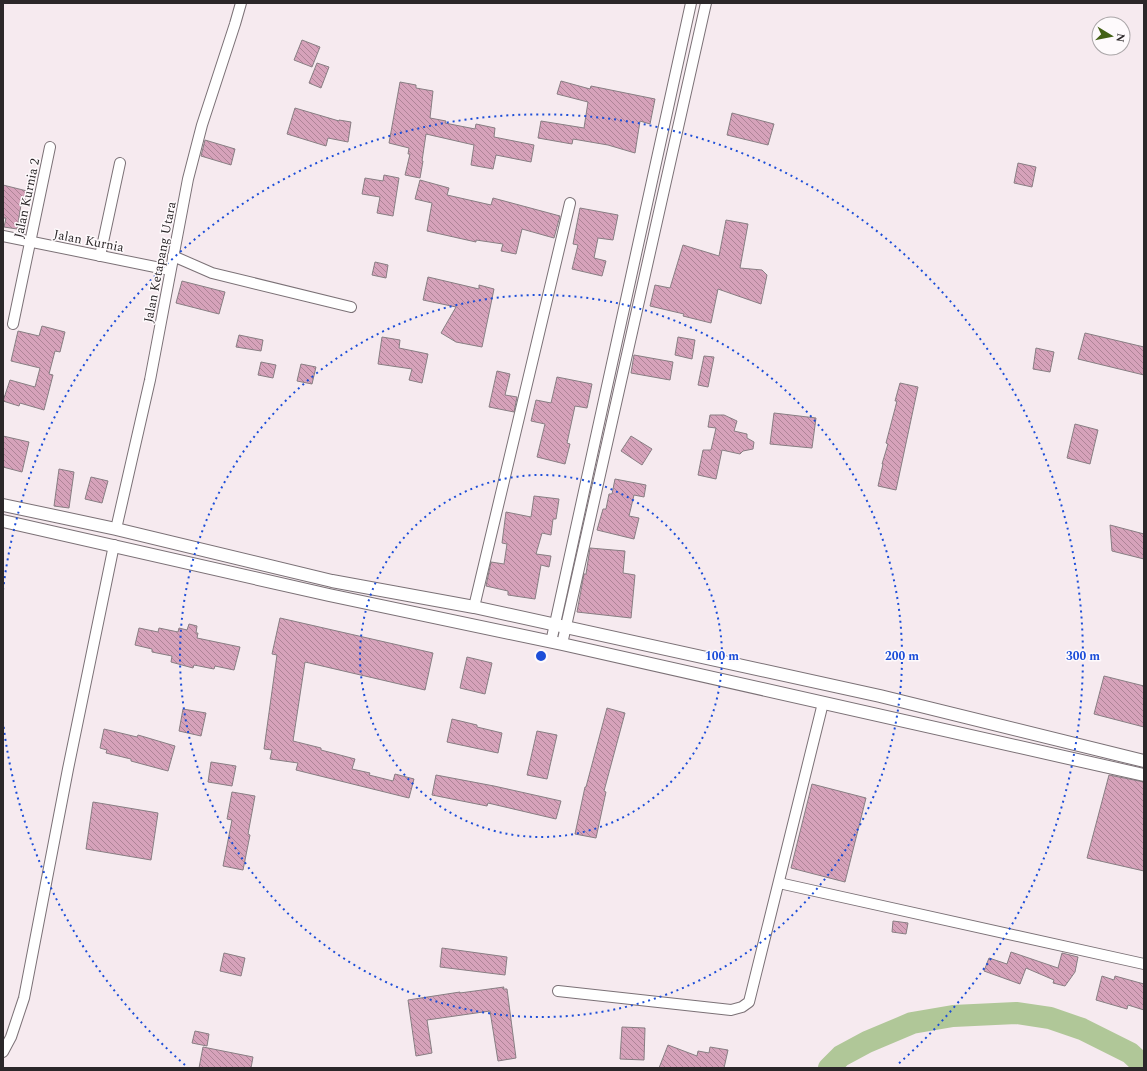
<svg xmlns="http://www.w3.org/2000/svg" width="1147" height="1071" viewBox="0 0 1147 1071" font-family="Spectral,serif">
<defs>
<pattern id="building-back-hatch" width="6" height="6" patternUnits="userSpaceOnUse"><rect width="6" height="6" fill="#d6a2ba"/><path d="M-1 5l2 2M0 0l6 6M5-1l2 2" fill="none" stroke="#ae8497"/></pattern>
</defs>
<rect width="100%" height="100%" fill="#f6eaef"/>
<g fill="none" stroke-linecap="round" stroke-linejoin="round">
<path stroke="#b0c798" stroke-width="22" d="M829,1068L841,1056L867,1042L912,1023L953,1016L1016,1013L1050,1018L1082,1029L1130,1053L1144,1066"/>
</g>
<g fill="url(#building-back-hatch)" stroke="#887e83">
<path d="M302,40L320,47L312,67L294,60Z"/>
<path d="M317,63L329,67L321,88L309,83Z"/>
<path d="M561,81L590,89L591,86L655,99L650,124L640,121L635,153L608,145L573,139L572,144L538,138L541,121L584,128L588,102L557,94Z"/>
<path d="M400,82L416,85V88L433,91L430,118L446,121L445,123L475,129L476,124L495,128L494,137L534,145L531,162L496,155L493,169L471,165L474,145L426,134L422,161H423L420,178L405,175L410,154H408L409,148L389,143Z"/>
<path d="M295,108L339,121V120L351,122L348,142L328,138L326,146L287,134Z"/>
<path d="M732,113L774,124L768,145L727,135Z"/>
<path d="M205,140L235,149L231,165L201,156Z"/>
<path d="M1018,163L1036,167L1032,187L1014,183Z"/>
<path d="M384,175L399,178L393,216L377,213L380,197L362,194L365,178L383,181Z"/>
<path d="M420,180L449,188L447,195L491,205L493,198L560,216L554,238L522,229L516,254L501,251L503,244L476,240V242L427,231L432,203L415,199Z"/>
<path d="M3,185L27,191L24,205H21L17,229L4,227L6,218H3Z"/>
<path d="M580,208L618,215L613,240L598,238L594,258L606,261L602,276L572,269L578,245L573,244Z"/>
<path d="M726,220L748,224L740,268L762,270L767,275L761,304L718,289L711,323L683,316L684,314L650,306L655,285L670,288L683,245L719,256Z"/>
<path d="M375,262L388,265L386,278L372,275Z"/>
<path d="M428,277L479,289V285L494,289L482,347L456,342L441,333L456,307L423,300Z"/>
<path d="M182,281L225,292L219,314L176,303Z"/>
<path d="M42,326L65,332L60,352L55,351L49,374L53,375L44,410L20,403L19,406L3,401L10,380L35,387L40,368L11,361L18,331L39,336Z"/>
<path d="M1085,333L1144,347V375L1078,359Z"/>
<path d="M239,335L263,340L261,351L236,347Z"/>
<path d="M382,337L400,340L399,348L428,354L422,383L409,380L412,369L378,364Z"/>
<path d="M678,337L695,340L692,359L675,355Z"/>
<path d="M1036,348L1054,352L1050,372L1033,369Z"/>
<path d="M634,355L673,362L670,380L631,373Z"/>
<path d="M704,356L714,357L708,387L698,385Z"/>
<path d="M261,362L276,365L273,378L258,375Z"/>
<path d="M301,364L316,367L312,384L297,381Z"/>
<path d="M497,371L510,374L505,395L517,397L514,412L489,407Z"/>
<path d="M557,377L592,384L587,408L575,406L567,443L570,444L565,464L537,457L545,424L531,421L536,400L551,403Z"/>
<path d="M900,383L918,387L896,490L878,486L883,464H882L888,444L886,443L897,401H895Z"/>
<path d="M774,413L816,418L812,448L770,444Z"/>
<path d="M710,415H724L737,421L734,431L747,434V438L754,442L753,449L743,451L740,454L722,450L716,479L698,475L703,450H711L716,428L708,427Z"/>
<path d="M1075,424L1098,430L1090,464L1067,458Z"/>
<path d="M3,436L29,442L22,472L3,467Z"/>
<path d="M631,436L652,449L642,465L621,451Z"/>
<path d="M59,469L74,472L69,508L54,506Z"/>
<path d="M91,477L108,481L102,503L85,499Z"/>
<path d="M615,479L646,485L644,497L634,495L629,516L639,518L634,539L597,530L603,509H606L609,494H612Z"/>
<path d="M534,496L559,499L556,519H553L551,535L542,533L536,554L551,556L549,567L541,565L535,599L508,595V591L486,586L491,562L504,564L507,544L502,543L506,512L531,517Z"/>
<path d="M1110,525L1144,534V559L1112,551Z"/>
<path d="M590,548L625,551L623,573L635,575L631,618L577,612L584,574H586Z"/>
<path d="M280,618L433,653L425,690L305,662L293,741L321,748V750L355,759L352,769L370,773L369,775L393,781L395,774L414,779L409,798L296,770L298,763L270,759L272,750L264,749L277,655L272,654Z"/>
<path d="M189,624L197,626L196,633H198L197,638L240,647L234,670L215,666L214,669L194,665L193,668L171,662L172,656L152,652V649L135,645L139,628L158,632L159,628L178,632L179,628L187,630Z"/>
<path d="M467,657L492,663L485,694L460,688Z"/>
<path d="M1104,676L1144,686V727L1094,714Z"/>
<path d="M607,708L625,713L604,791L606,792L596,838L575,834L585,787H586Z"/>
<path d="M183,709L206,713L201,736L179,731Z"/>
<path d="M452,719L477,725V727L502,733L498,753L447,742Z"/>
<path d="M104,729L137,737L138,735L175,746L168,771L131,761V759L106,753L107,750L100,748Z"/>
<path d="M537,731L557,735L547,779L527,775Z"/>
<path d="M211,762L236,766L232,786L208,782Z"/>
<path d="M436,775L494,786L561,801L556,819L488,803L487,806L432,795Z"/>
<path d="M1109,775L1144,782V871L1087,858Z"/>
<path d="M812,784L866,798L845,882L791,868Z"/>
<path d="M232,792L255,796L248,834L250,835L243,870L223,866L232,820L227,819Z"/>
<path d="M93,802L158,813L151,860L86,849Z"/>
<path d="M893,921L908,923L906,934L892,932Z"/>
<path d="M442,948L507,957L505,975L440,967Z"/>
<path d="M1011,952L1058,968L1062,953L1078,957L1075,972L1065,986L1053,983L1054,980L1026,968L1020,984L984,971L989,958L1007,964Z"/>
<path d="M224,953L245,958L241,976L220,971Z"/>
<path d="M1102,976L1114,980L1115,976L1144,984V1010L1128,1005L1127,1009L1096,1000Z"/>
<path d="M504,987L503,989H507L516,1058L498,1061L490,1011L427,1020L432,1053L416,1056L408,1000L460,992V993Z"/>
<path d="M622,1027L645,1028L644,1060L620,1059Z"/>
<path d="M195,1031L209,1034L207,1046L192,1043Z"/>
<path d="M668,1045L697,1056L698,1051L709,1053L710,1047L728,1050L724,1068H659Z"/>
<path d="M203,1047L253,1057L251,1068H199Z"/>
</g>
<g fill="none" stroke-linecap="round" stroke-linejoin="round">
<g stroke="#7b7176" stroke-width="12">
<g id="minor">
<path d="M3,236L170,270"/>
<path d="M100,256L120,163"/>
<path d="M173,256L212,273L351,307"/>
<path d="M13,324L50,147"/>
<path d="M116,529L150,380L188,179L202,125L235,24L241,3"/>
<path d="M474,607L570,203"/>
<path d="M551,642L691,3"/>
<path d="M562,644L706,3"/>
<path d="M779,883L1144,964"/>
<path d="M558,991L731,1010L742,1007L749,1002L823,703"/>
<path d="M3,1052L11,1037L24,998L68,769L114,545"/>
</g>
</g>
<g stroke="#7b7176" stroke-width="14">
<g id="tertiary">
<path d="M3,505L116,529L332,581L474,607L880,696L1144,761"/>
<path d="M3,521L329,595L562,644L1144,775"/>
</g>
</g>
<use href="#minor" stroke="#fff" stroke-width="10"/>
<use href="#tertiary" stroke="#fff" stroke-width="12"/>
</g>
<g fill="none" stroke="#1d4ed8" stroke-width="2" stroke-dasharray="2 4">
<circle cx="541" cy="656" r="181"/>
<circle cx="541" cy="656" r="361"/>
<path d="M185 1065A542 542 0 0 1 3 722M3 590A542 542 0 1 1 897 1065"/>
</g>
<g text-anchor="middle" stroke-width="3" stroke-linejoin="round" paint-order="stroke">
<g font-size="13" fill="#2b2729" stroke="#fefafc">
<text transform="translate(26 198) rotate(-78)" y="5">Jalan Kurnia 2</text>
<text transform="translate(89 240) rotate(11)" y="5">Jalan Kurnia</text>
<text transform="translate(159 262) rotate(-79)" y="5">Jalan Ketapang Utara</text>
</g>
</g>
<circle cx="541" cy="656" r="6" fill="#1d4ed8" stroke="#fefafc" stroke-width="2"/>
<g font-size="12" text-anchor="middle" font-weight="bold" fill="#1d4ed8" stroke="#fefafc" stroke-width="3" stroke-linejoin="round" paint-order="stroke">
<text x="722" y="660">100 m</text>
<text x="902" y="660">200 m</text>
<text x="1083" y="660">300 m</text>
</g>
<rect width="1147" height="1071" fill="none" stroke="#2b2729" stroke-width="8"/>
<g transform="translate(1111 36) rotate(100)"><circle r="19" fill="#fefafc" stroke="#aaa6a8"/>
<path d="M0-3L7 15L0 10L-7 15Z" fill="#436115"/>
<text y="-6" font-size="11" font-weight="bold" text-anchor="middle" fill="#2b2729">N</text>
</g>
</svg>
